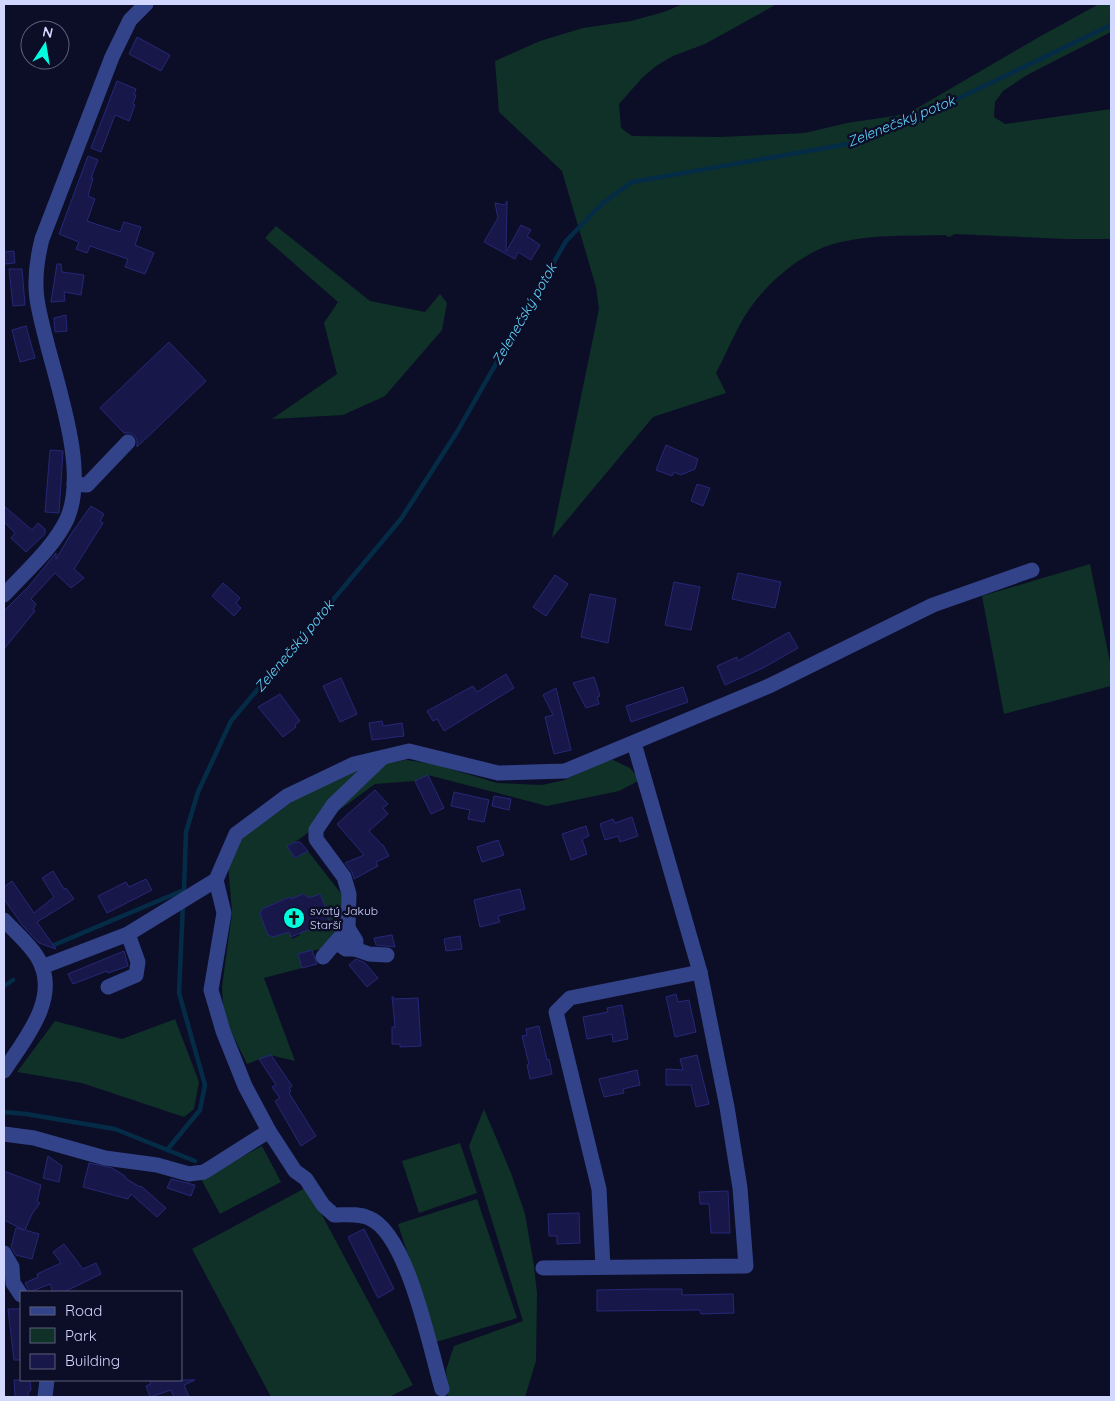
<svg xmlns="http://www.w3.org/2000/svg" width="1115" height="1401" viewBox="0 0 1115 1401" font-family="Quicksand,sans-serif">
<rect width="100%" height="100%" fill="#0c0e27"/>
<g fill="#0f3128" fill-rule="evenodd">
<path d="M683,4H777L705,44L673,56L656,66L642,78L619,104L621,128L632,136L721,137L805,133L847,123L907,114L1039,37L1099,4H1111V32L1027,75L1003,91L995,102L994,117L1005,124L1111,109V239H1068L955,234L949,237L945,235C911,236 875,234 841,242C810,248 776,275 757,299C739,320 729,349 716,373L726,393L653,417L552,538L599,309L596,287L562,171L499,112L495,61L540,41L583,28L631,21L664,12Z"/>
<path d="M276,226L370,301L425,312L440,294L447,303L442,330L385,396L343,415L272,419L337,374L324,323L338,302L265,238Z"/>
<path d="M1090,564L1111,667V686L1004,714L982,596Z"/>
<path d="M609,758L630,768L640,780L619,791L547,806L428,775L415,781L375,784L298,840L288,845L294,857L306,852L307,850L343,896L339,926L321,949L298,954L302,968L264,978L295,1061L270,1055L247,1064L228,1025L223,1007L222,987L232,913L228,863L239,840L300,796L359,768L406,760L434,764L497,783L542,785L565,780ZM303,894L309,898L320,894L327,911L326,914L329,921L318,926L298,929L300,935L292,939L290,933H285L273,905L275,903L289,897L291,899Z"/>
<path d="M175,1019L199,1082L194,1109L184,1117L82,1083L17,1072L55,1021L122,1039Z"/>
<path d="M484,1109L511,1173L525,1214L534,1266L537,1293L536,1361L525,1397H448L446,1370L454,1346L523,1321L469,1146Z"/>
<path d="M460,1143L477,1193L419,1213L402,1161Z"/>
<path d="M262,1146L281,1182L220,1214L201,1179Z"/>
<path d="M307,1187L413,1385L389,1397H271L192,1249Z"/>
<path d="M477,1199L517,1318L436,1342L398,1224Z"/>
</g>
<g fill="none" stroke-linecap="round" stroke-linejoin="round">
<g stroke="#052c47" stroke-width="4.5">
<path d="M54,945L184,890L186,832L198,792L231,721L401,519L457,432L566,241L603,203L632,182L848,144L957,99L1111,25"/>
<path d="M4,986L13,980"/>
<path d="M4,1112L26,1114L115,1129L195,1161"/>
<path d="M167,1150L200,1110L205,1085L179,993L183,904"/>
</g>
</g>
<g fill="#171749" stroke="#262878">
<path d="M137,37L170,55L161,71L129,54Z"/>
<path d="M117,81L136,89L134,95H136L133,104L135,105L129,121L115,115L101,152L91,148Z"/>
<path d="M88,156L98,160L91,178H93L88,196L95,199L87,221L120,232L124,222L141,227L135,245L154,253L145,274L125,267L128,259L90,246L87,253L76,249L79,242L59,234Z"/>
<path d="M507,201L506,252L521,225L531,230L527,236L540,245L531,260L518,252L515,259L484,242L498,218L495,203L505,205Z"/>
<path d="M14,251L15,263L4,264V252Z"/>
<path d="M57,264H61L62,272L84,275L81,295L64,292L65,301L51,302Z"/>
<path d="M9,269H22L25,305L13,306Z"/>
<path d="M66,315L67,331L55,332L54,318Z"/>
<path d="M26,326L35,358L20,362L12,330Z"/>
<path d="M169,342L206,381L137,447V440L135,436L130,433H124L100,408Z"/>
<path d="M666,445L698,459L695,469L681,475L674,472L672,476L656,470Z"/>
<path d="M50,450L63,451L59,513L45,512Z"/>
<path d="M697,484L710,488L703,506L691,501Z"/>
<path d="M4,506L32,530L38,523L45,529V534L26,552L11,538L15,533L4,522Z"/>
<path d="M91,506L104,514L100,521L103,523L74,569L84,578L71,588L55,573L31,599L36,604L33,609L35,611L4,649V611L29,586L56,553V559L71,534Z"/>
<path d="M738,573L781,582L775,608L732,599Z"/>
<path d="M555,575L568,584L546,616L533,607Z"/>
<path d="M674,582L700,587L691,630L665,625Z"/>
<path d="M223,583L240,598L236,603L241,608L234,616L212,596Z"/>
<path d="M590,594L616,599L608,643L581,637Z"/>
<path d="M789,632L798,648L763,668L725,685L717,666L737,657L738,661Z"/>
<path d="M506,674L514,688L444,731L437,719L433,721L427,711L473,686L477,692Z"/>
<path d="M594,677L600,696L597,697L599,704L586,708L573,683Z"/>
<path d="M341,678L357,714L340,722L323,686Z"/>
<path d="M683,687L688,702L631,722L626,706Z"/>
<path d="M556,688L571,750L554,754L545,717L553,715L543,695Z"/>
<path d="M280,694L300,721L295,725L296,727L283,737L258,707Z"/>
<path d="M382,721L383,726L402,723L404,736L372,740L369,723Z"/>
<path d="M428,775L444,808L431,814L415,781Z"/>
<path d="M375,790L388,804L383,808L388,814L369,831L382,845H383L389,856L376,862L378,866L354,879L352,872L345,863L364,855L337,824Z"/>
<path d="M454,792L489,800L484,822L468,819L470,810L451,806Z"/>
<path d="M494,796L511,799L509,810L492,806Z"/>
<path d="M632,817L638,836L620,842L618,836L605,840L600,824L613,819L615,823Z"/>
<path d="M586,826L589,836L582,839L587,854L571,860L562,834Z"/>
<path d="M498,840L504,855L482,862L477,847Z"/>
<path d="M295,842H300L308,851L295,858L287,846Z"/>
<path d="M53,871L64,889L66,888L74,899L37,922L56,949L39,943L23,926L4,899V887L12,881L34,913L54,897L42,878Z"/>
<path d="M146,879L152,890L107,913L98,896L126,882L129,887Z"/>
<path d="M520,889L525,909L498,916L500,922L480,927L474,900Z"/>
<path d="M303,894L309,898L320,894L327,911L326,914L329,921L291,937L289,932L273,937L268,935L260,914L262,909L290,897L291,899Z"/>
<path d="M392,935L395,947L376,945L374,938Z"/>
<path d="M460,936L462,949L446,951L444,939Z"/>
<path d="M312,950L317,964L302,968L298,954Z"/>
<path d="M124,951L128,966L108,973L107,971L73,984L68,974Z"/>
<path d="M356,959L365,963L378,978L367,987L349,965Z"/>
<path d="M676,994L678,1002L689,1000L696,1032L675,1037L666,997Z"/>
<path d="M392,996L395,999L418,998L421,1046L400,1047V1044H392V1027H395Z"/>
<path d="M622,1005L628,1039L613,1042L612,1034L587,1039L583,1017L608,1012L607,1008Z"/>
<path d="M539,1026L547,1060L549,1059L552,1074L530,1079L527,1065L529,1064L522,1036L527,1035L526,1029Z"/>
<path d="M271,1055L292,1086L289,1088L291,1091L289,1093L316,1136L301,1146L275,1101L280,1098L272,1087L276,1085L259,1059Z"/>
<path d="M697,1055L709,1104L696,1107L691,1085H666V1069L683,1070L680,1059Z"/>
<path d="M637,1070L640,1085L623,1089L624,1093L604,1097L599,1079Z"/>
<path d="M48,1156L62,1166L59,1182L43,1178Z"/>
<path d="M89,1163L112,1168L125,1176V1178L140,1187L141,1186L166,1208L157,1217L131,1194L128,1199L83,1187Z"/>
<path d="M4,1171L41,1185L37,1202L40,1203L32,1214L25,1230L39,1234L32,1259L16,1255L11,1247L16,1228L24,1230L4,1220Z"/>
<path d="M171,1179L195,1185L191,1196L167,1188Z"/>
<path d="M728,1191L730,1233H711L709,1204H700L699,1192Z"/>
<path d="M579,1213L580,1243L557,1244V1236H549L548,1214Z"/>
<path d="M364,1229L394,1289L378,1298L348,1237Z"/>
<path d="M64,1244L83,1269L96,1263L101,1274L64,1292H53L50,1284L30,1292L25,1283L38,1277L37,1274L61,1263L53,1252Z"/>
<path d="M647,1289H682V1295L733,1294L734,1313L701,1314L700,1310L597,1311V1290Z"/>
<path d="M8,1309H21V1360H14Z"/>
<path d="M14,1380H30L31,1390L28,1393V1397H15Z"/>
<path d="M149,1380H195L184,1385L189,1397H174L171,1390L150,1397L146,1386L151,1384Z"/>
</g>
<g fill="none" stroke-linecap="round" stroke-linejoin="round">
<g stroke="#33438a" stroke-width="15">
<path d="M74,484L87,485L128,442"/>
<path d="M4,595C25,572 54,547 67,519C92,462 46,360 37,299C34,278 37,259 42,239L112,57L130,20L146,4"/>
<path d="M4,920C15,932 31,945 39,960C60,999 24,1040 4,1071"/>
<path d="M336,942L346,949H355L356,941L348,928"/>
<path d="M355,949L369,954L387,955"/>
<path d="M323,957L348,928L349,894L344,877L316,839V830L333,805L382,758"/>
<path d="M42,967L128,934L216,880L236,834L287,796L354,764L409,751L498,773L565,771L769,686L933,605L1032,570"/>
<path d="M108,987L136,975L138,962L128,934"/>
<path d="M269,1131L295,1171L306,1179L323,1205L334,1215C346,1215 358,1213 369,1218C408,1234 430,1349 442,1389"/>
<path d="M4,1134L34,1138L105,1158L157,1165L189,1174L204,1172L269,1131L245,1086L223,1031L211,990L224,913L216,880"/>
<path d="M4,1253L12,1267L13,1283L21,1295"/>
<path d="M603,1267L599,1189L556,1012L570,998L700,972"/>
<path d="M543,1268L746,1266L740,1188L727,1107L700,972L634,743"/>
<path d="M45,1397L47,1380"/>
</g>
</g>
<defs>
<g id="church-disc" transform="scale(1.125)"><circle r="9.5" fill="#00fdde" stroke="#0c0e27"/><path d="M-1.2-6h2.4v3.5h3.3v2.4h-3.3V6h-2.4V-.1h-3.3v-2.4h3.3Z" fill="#111"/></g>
</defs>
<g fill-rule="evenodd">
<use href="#church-disc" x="294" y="918"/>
</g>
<g text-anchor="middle" stroke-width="5" stroke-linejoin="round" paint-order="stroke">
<g font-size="12" fill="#d2d7ff" stroke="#0c0e27" text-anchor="start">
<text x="310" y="915">svatý Jakub<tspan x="310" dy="14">Starší</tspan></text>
</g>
<g font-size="14" font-style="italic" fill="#60d8ff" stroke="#0c0e27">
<text transform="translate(901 121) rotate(-22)" y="5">Zelenečský potok</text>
<text transform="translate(524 314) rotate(-60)" y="5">Zelenečský potok</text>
<text transform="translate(294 646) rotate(-50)" y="5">Zelenečský potok</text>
</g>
</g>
<rect width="1115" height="1401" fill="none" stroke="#d2d7ff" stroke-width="10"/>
<rect x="20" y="1291" width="162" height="90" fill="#0c0e27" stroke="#5b5e7d"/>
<rect x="30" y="1307" width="25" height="8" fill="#33438a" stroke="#5b5e7d"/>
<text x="65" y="1316" font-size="15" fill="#d2d7ff">Road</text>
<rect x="30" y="1328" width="25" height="15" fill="#0f3128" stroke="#5b5e7d"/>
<text x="65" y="1341" font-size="15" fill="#d2d7ff">Park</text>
<rect x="30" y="1354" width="25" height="15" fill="#171749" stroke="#5b5e7d"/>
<text x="65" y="1366" font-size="15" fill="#d2d7ff">Building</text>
<g transform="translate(45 45) rotate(12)"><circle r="24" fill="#0c0e27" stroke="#5b5e7d"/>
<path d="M0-4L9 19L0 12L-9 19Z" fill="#00fdde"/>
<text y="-8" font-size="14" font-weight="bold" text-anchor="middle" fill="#d2d7ff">N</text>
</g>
</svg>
